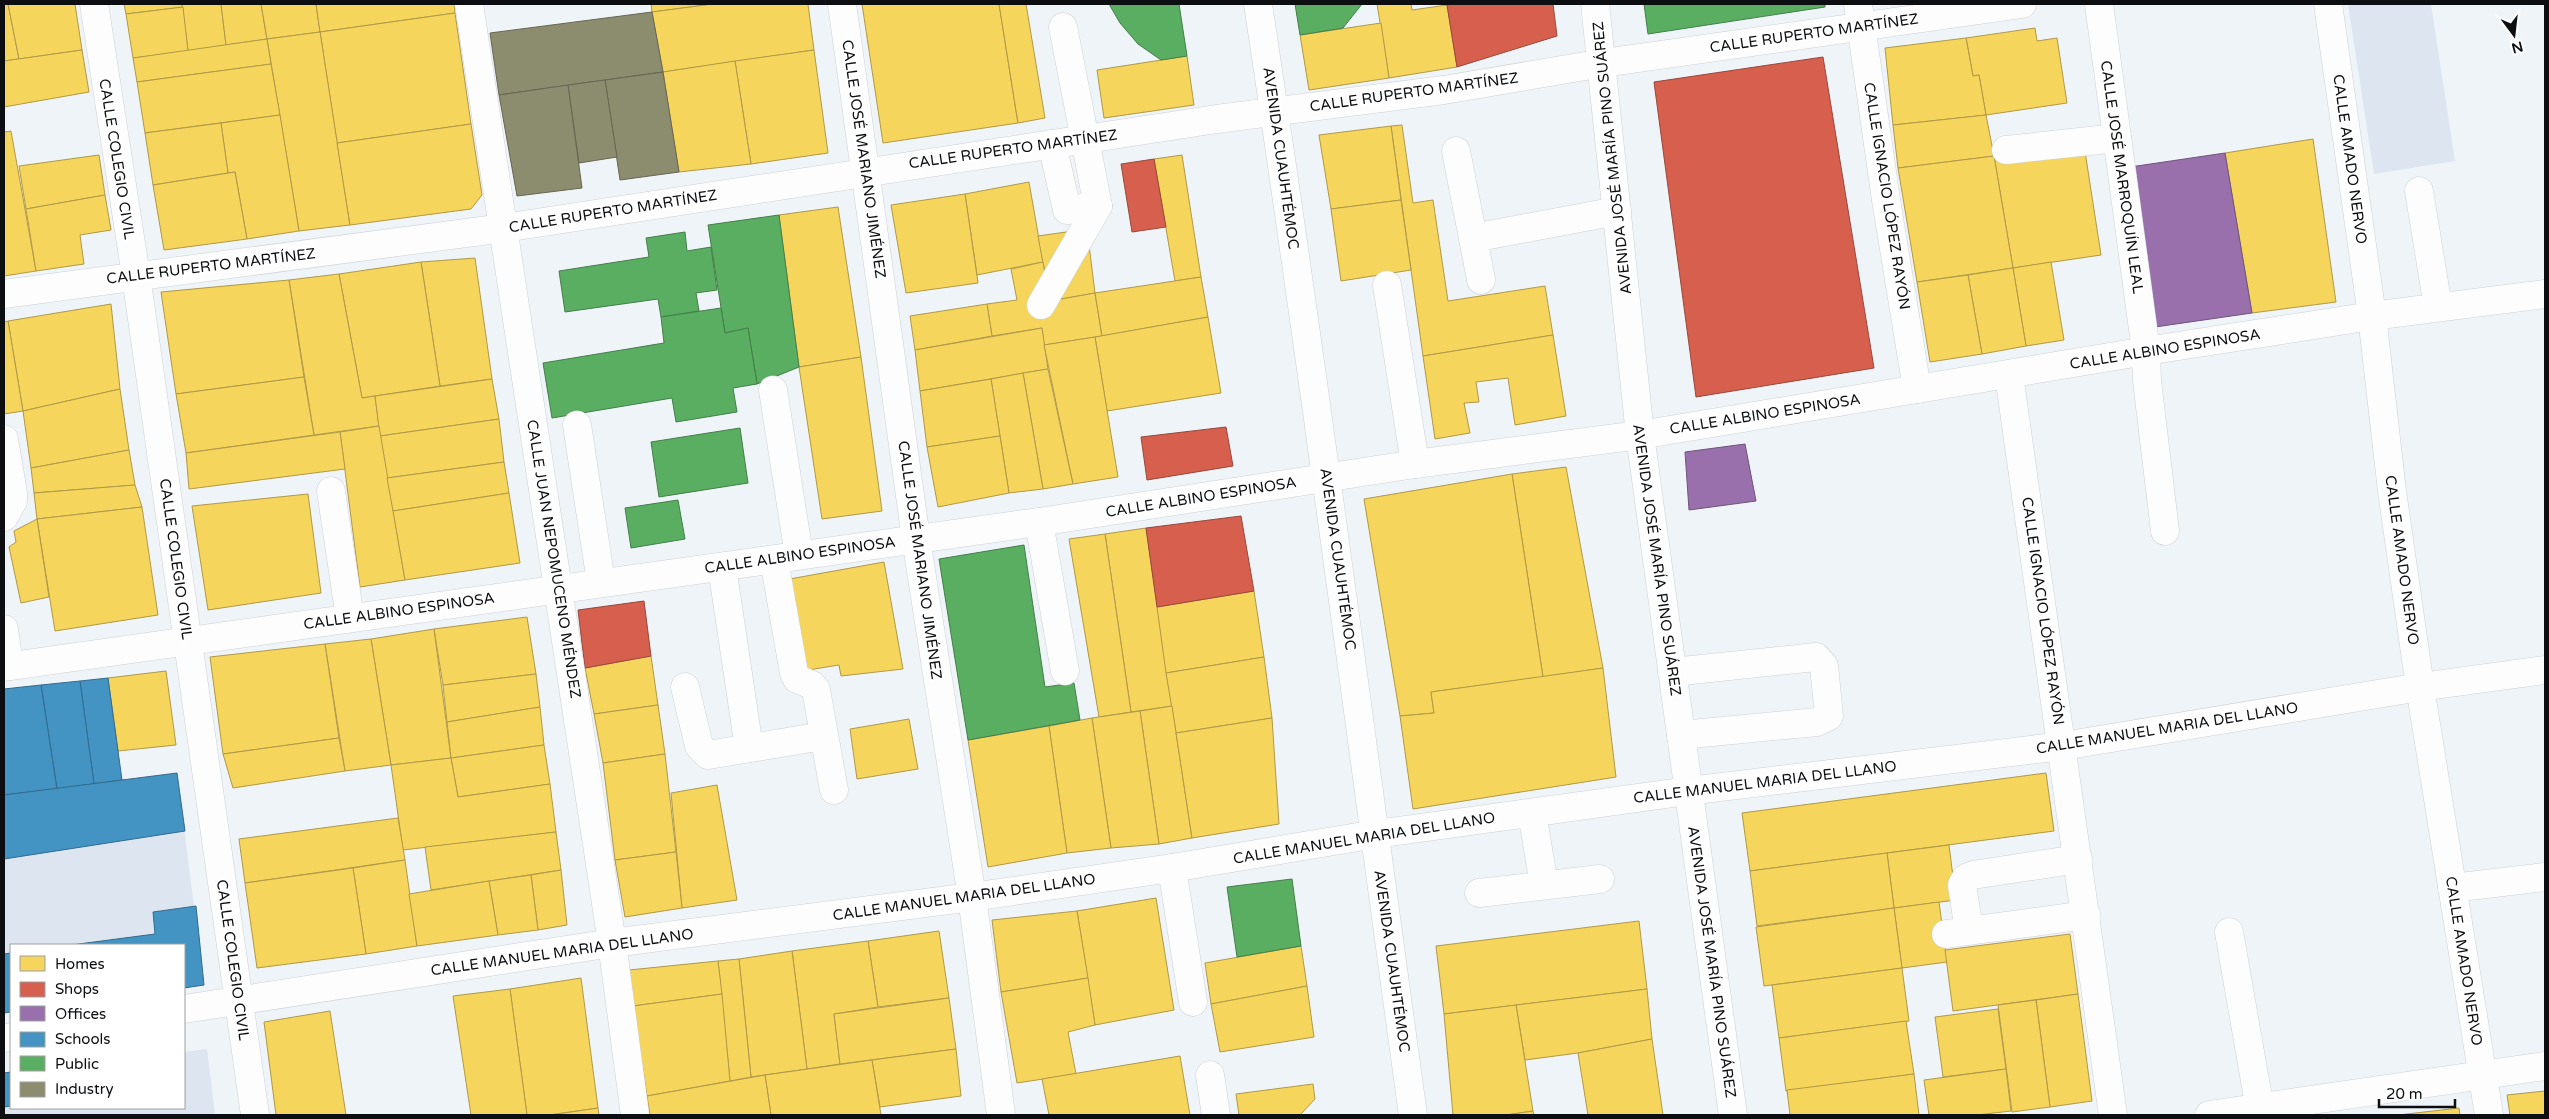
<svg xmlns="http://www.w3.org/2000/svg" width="2549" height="1119" viewBox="0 0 2549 1119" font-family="'Varela Round',sans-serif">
<rect width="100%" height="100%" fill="#eff4f9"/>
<g fill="#dce5f0">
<path d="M2348,4H2431L2455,161L2374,174Z"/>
<path d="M177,773L204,985L184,988V945H11V1012L4,1013V795Z"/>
<path d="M207,1049L215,1115H4V1073L11,1072V1108H184V1052Z"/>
</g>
<g fill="#f6d55c" stroke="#b09946">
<path d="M4,4H8L19,59L4,61Z"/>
<path d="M8,4H75L82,50L19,59Z"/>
<path d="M124,4H182L183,7L126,14Z"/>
<path d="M182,4H221L226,45L188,51Z"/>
<path d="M221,4H261L267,39L226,45Z"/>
<path d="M261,4H316L320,32L267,39Z"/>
<path d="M316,4H454L455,13L320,32Z"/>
<path d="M651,4H713L652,12Z"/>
<path d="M713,4H808L814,50L663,72L652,12Z"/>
<path d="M862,4H999L1018,123L883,143Z"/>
<path d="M999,4H1026L1045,118L1018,123Z"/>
<path d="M1377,4H1411L1412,10L1447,5L1457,67L1389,78Z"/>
<path d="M183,7L188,51L133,58L126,14Z"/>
<path d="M455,13L471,124L337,143L320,32Z"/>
<path d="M1381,23L1389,78L1309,90L1300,35Z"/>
<path d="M2035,28L2037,41L2057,38L2067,103L1986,115L1979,75L1973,76L1966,38Z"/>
<path d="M320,32L350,225L299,231L267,39Z"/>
<path d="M1966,38L1973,76L1979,75L1986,115L1893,125L1885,48Z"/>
<path d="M267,39L271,64L137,82L133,58Z"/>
<path d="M82,50L89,92L4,107V61Z"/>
<path d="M814,50L828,153L751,164L735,61Z"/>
<path d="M1187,56L1194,105L1104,118L1097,70Z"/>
<path d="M735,61L751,164L679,172L663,72Z"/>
<path d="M271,64L280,115L145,133L137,82Z"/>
<path d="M280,115L299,231L247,239L235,172L228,173L221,123Z"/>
<path d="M1986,115L1994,156L1898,168L1893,125Z"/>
<path d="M221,123L228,173L153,185L145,133Z"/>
<path d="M471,124L482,195L471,209L350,225L337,143Z"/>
<path d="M1402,125L1413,203L1433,200L1448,301L1545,286L1553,335L1423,356L1391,126Z"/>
<path d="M1391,126L1401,200L1331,209L1319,135Z"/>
<path d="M11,131L36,271L4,276V132Z"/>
<path d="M2313,139L2336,302L2252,313L2225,153Z"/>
<path d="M2084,145L2101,255L2013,268L1994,156Z"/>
<path d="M99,155L105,195L26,209L19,166Z"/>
<path d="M1182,155L1201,277L1175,281L1154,159Z"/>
<path d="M1994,156L2013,268L1917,282L1898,168Z"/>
<path d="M235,172L247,239L164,250L153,185Z"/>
<path d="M1029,182L1043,262L977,275L965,194Z"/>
<path d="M965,194L978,283L906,293L891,205Z"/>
<path d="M105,195L111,230L80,235L84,264L36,271L26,209Z"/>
<path d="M1401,200L1411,270L1341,281L1331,209Z"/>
<path d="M838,207L861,357L799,367L779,215Z"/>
<path d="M1087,229L1095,293L1050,301L1038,236Z"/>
<path d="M475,258L492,379L440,386L421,262Z"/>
<path d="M421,262L440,386L362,398L339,274Z"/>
<path d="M1043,262L1050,301L1095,293L1102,336L1044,345L1042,328L992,336L987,304L1017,300L1011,269Z"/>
<path d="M2051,262L2064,340L2026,346L2013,268Z"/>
<path d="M2013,268L2026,346L1982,354L1968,275Z"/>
<path d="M339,274L362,398L375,396L379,426L314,435L289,280Z"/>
<path d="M1968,275L1982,354L1930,362L1917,282Z"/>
<path d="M1201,277L1208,317L1102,336L1095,293Z"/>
<path d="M289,280L304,377L176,394L161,292Z"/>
<path d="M111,304L120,389L23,411L8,321Z"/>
<path d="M987,304L992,336L915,350L910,316Z"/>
<path d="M1208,317L1221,393L1107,411L1095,337Z"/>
<path d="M8,321L23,411L4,414V322Z"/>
<path d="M1042,328L1048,369L920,391L915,350Z"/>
<path d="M1553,335L1566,416L1515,425L1508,378L1476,382L1479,402L1464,403L1470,433L1435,439L1423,356Z"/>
<path d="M1095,337L1118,477L1073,484L1044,345Z"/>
<path d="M861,357L882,511L822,519L799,367Z"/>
<path d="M1048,369L1073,484L1043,489L1023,373Z"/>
<path d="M1023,373L1043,489L1009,493L991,379Z"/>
<path d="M304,377L314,435L186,453L176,394Z"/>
<path d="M492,379L499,419L380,436L375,396Z"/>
<path d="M991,379L1000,436L927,447L920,391Z"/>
<path d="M120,389L129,450L31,468L23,411Z"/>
<path d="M499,419L504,462L387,478L380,436Z"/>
<path d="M379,426L405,580L360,587L340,432Z"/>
<path d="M340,432L345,469L189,489L186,453Z"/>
<path d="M1000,436L1009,493L938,507L927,447Z"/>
<path d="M129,450L135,485L34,493L31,468Z"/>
<path d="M504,462L509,493L393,511L387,478Z"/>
<path d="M1566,467L1603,668L1543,677L1512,474Z"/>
<path d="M1512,474L1543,677L1431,692L1434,713L1400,716L1364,499Z"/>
<path d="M135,485L142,507L37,519L34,493Z"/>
<path d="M509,493L520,563L405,580L393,511Z"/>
<path d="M308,494L321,593L208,610L192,506Z"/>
<path d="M142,507L158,615L55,631L37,519Z"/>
<path d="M37,519L49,597L21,603L9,547L16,542L14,531Z"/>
<path d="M1146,528L1172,706L1131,712L1105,534Z"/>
<path d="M1105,534L1131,712L1099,717L1069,539Z"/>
<path d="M884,562L903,669L841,676L839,665L802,671L784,580Z"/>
<path d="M1254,591L1264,657L1166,673L1157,607Z"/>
<path d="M527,617L536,674L443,685L434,629Z"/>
<path d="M434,629L451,758L391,765L371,639Z"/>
<path d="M371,639L391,765L345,771L325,644Z"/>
<path d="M325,644L339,738L223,754L210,657Z"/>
<path d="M651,656L658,705L594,714L585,668Z"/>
<path d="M1264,657L1272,718L1176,733L1166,673Z"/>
<path d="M1603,668L1616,777L1413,809L1400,716L1434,713L1431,692Z"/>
<path d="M166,671L176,745L118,751L108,678Z"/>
<path d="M536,674L540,707L447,722L443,685Z"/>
<path d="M658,705L665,754L603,763L594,714Z"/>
<path d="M1172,706L1192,838L1159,844L1140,711Z"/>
<path d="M540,707L544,745L451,758L447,722Z"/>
<path d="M1140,711L1159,844L1111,848L1092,718Z"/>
<path d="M1092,718L1111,848L1067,853L1049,726Z"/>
<path d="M1272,718L1279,824L1192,838L1176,733Z"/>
<path d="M909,719L918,769L857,779L850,729Z"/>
<path d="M1049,726L1067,853L988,867L968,740Z"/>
<path d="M339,738L345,771L233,788L223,754Z"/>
<path d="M544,745L550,784L458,797L451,758Z"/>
<path d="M665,754L676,852L615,860L603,763Z"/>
<path d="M451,758L458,797L550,784L556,832L403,850L391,765Z"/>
<path d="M2046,773L2054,831L1750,871L1742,813Z"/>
<path d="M717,785L737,900L682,908L671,793Z"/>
<path d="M398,818L405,860L245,883L239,839Z"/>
<path d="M556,832L561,870L431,890L425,847Z"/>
<path d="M1949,845L1956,900L1894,908L1887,853Z"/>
<path d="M676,852L682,908L625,917L615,860Z"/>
<path d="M1887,853L1894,908L1757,926L1750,871Z"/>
<path d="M405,860L417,946L366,954L353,868Z"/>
<path d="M353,868L366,954L257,968L245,883Z"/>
<path d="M561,870L567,925L538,930L531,875Z"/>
<path d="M531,875L538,930L498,935L489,881Z"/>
<path d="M489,881L498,935L417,946L409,894Z"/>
<path d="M1156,898L1174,1010L1095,1025L1077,911Z"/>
<path d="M1939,902L1947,962L1902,968L1894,908Z"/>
<path d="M1894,908L1902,968L1764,986L1756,927Z"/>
<path d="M1077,911L1088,978L1001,992L992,920Z"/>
<path d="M1639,921L1647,989L1444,1014L1436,946Z"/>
<path d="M939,931L949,998L878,1007L868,941Z"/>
<path d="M2070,934L2078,994L1953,1011L1945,950Z"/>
<path d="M868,941L878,1007L834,1014L840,1064L807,1069L792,951Z"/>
<path d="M1301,946L1307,986L1211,1004L1205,963Z"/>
<path d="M792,951L807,1069L751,1077L739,959Z"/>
<path d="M739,959L751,1077L730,1081L718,961Z"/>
<path d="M718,961L722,994L633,1006L629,970Z"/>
<path d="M1902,968L1909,1021L1779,1038L1772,985Z"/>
<path d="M581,978L598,1108L549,1115H527L510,989Z"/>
<path d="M1088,978L1095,1025L1068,1032L1076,1074L1017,1083L1001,992Z"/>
<path d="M1307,986L1314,1037L1220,1052L1211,1004Z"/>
<path d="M510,989L527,1115H471L453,996Z"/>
<path d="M1647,989L1652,1039L1578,1053L1525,1060L1516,1005Z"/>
<path d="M722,994L730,1081L647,1096L633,1006Z"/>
<path d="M2078,994L2092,1101L2050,1107L2036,1000Z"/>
<path d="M949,998L956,1049L840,1064L834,1014Z"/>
<path d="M2036,1000L2050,1107L2012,1112L1998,1005Z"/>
<path d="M1516,1005L1533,1111L1506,1115H1453L1444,1014Z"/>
<path d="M1998,1009L2006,1069L1943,1077L1935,1017Z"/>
<path d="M330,1011L346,1115H276L264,1022Z"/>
<path d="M1906,1021L1914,1074L1786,1091L1779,1038Z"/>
<path d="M1652,1039L1663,1115H1588L1578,1053Z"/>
<path d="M956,1049L961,1096L880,1107L872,1060Z"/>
<path d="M1180,1056L1190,1115H1049L1042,1079Z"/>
<path d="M872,1060L881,1115H771L765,1075Z"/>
<path d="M2006,1069L2011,1111L1977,1115H1929L1924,1080Z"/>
<path d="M1914,1074L1919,1115H1790L1787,1090Z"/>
<path d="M765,1075L771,1115H650L647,1096Z"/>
<path d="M1313,1084L1315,1099L1300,1115H1239L1236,1094Z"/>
<path d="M2545,1091V1115H2510L2507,1095Z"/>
<path d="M598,1108L599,1115H550Z"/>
<path d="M2459,1108L2460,1115H2398Z"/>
<path d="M1533,1111L1534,1115H1506Z"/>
</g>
<g fill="#d6604d" stroke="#99473b">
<path d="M1453,4H1553L1557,36L1457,67L1447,5Z"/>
<path d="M1823,57L1874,368L1696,397L1654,82Z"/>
<path d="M1154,159L1166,227L1132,232L1121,164Z"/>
<path d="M1226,427L1233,466L1147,480L1141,437Z"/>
<path d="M1241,516L1254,591L1157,607L1146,528Z"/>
<path d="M644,601L651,656L585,668L578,610Z"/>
</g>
<g fill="#9970ab" stroke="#6f537d">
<path d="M2225,153L2252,313L2155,327L2130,167Z"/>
<path d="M1745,444L1756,501L1689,510L1685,452Z"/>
</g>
<g fill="#4393c3" stroke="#326b8e">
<path d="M108,678L122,780L94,784L80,681Z"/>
<path d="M80,681L94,784L57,789L41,685Z"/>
<path d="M41,685L57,789L4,795V689Z"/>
<path d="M177,773L185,831L4,859V795Z"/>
<path d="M196,906L204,985L184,988V945H71L155,934L153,912Z"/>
<path d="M11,953V1012L4,1013V954Z"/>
<path d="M11,1072V1106L4,1107V1073Z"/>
</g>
<g fill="#5aae61" stroke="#437e49">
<path d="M1109,4H1179L1187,56L1161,60L1138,44L1120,23Z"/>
<path d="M1295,4H1362L1343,28L1300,35Z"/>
<path d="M1644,4H1825V7L1648,34Z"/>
<path d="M779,215L799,367L757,384L748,328L725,333L708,225Z"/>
<path d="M685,232L687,251L711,247L717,290L696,293L699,311L661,317L658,299L565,312L559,271L649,257L646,238Z"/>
<path d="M721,308L725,333L748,328L757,384L733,388L737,412L676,422L672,398L552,418L543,363L664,343L661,317Z"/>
<path d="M740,428L748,483L659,497L651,442Z"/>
<path d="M678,500L685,539L631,548L625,508Z"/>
<path d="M1024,545L1045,687L1074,683L1080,720L968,740L939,559Z"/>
<path d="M1292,879L1301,946L1237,957L1227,887Z"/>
</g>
<g fill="#8c8c6e" stroke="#666652">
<path d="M652,12L663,72L499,95L490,33Z"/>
<path d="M663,72L679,172L620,180L605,80Z"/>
<path d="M605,80L617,157L579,163L568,85Z"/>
<path d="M568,85L582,188L517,196L499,95Z"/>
</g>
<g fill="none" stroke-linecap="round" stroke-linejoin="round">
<g stroke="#cdd0d4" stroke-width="29">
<g id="minor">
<path d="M94,4L136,276L255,1115"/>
<path d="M469,4L612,943L635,1115"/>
<path d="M842,4L916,539L972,897L1001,1115"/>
<path d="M1858,4L1886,200L1917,389"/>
<path d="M2099,4L2146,351L2147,381L2165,531"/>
<path d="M2328,4L2372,316L2392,491L2420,687L2489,1115"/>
<path d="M1052,144L1067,210L1098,206"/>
<path d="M2006,150L2117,138"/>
<path d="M1456,151L1473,238L1617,211"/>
<path d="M2419,191L2438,307"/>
<path d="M1473,238L1481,280"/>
<path d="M1387,285L1415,464"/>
<path d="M4,294L504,228L1217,119L1444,90L1603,63L2022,4"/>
<path d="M1041,305L1098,206L1063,27"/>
<path d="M2009,375L2113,1115"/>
<path d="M773,390L799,555"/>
<path d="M577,425L601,582"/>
<path d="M4,439L13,493V501L4,517"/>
<path d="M331,491L350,618"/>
<path d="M1039,522L1065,671"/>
<path d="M774,560L794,673L797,679L812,685L816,690L834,790"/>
<path d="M722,567L749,748"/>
<path d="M4,629L9,666"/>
<path d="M4,667L1039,522L1415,464L1640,435L2146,351L2372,316L2545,294"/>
<path d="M1672,672L1816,657L1824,666L1829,716L1817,722L1681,735"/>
<path d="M685,687L699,746L708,755L823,736"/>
<path d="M1532,813L1544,885"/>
<path d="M1172,868L1193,1002"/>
<path d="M2452,888L2545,877"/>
<path d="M1479,893L1600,879"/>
<path d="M1969,930L1962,885L1966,878L1973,875L2078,859"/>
<path d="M2229,932L2261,1115"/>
<path d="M1946,934L2086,915"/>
<path d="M184,1009L612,943L972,897L1172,868L1376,834L1688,791L2063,746L2420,687L2545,670"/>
<path d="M4,1038L11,1037"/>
<path d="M1210,1075L1216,1115"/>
<path d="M2209,1115L2545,1066"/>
</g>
</g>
<g stroke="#cdd0d4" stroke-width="29">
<g id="highway">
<path d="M1258,4C1314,374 1362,745 1413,1115"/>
<path d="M1595,4L1640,435L1733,1115"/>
</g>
</g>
<use href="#minor" stroke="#fdfdfe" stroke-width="28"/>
<use href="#highway" stroke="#fdfdfe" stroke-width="28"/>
</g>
<g text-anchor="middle" stroke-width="5" stroke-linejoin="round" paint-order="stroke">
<g font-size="15" fill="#0c0e11" stroke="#fff">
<text transform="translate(1814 33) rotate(-8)" y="5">CALLE RUPERTO MARTÍNEZ</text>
<text transform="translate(1414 92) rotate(-8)" y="5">CALLE RUPERTO MARTÍNEZ</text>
<text transform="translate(1013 149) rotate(-8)" y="5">CALLE RUPERTO MARTÍNEZ</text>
<text transform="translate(1281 158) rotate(82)" y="5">AVENIDA CUAUHTÉMOC</text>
<text transform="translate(1612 158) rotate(-96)" y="5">AVENIDA JOSÉ MARÍA PINO SUÁREZ</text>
<text transform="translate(117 159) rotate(81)" y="5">CALLE COLEGIO CIVIL</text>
<text transform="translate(864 159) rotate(82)" y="5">CALLE JOSÉ MARIANO JIMÉNEZ</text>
<text transform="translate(2350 159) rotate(82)" y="5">CALLE AMADO NERVO</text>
<text transform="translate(2122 177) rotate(82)" y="5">CALLE JOSÉ MARROQUÍN LEAL</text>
<text transform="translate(1887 196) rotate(81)" y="5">CALLE IGNACIO LÓPEZ RAYÓN</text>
<text transform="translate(613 211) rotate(-9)" y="5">CALLE RUPERTO MARTÍNEZ</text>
<text transform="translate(211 266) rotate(-7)" y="5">CALLE RUPERTO MARTÍNEZ</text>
<text transform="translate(2165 349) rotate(-9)" y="5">CALLE ALBINO ESPINOSA</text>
<text transform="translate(1765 414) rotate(-9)" y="5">CALLE ALBINO ESPINOSA</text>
<text transform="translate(1201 497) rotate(-9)" y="5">CALLE ALBINO ESPINOSA</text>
<text transform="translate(800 555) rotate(-8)" y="5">CALLE ALBINO ESPINOSA</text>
<text transform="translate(176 559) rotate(82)" y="5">CALLE COLEGIO CIVIL</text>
<text transform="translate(554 559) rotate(81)" y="5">CALLE JUAN NEPOMUCENO MÉNDEZ</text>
<text transform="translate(1338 559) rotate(82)" y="5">AVENIDA CUAUHTÉMOC</text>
<text transform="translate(920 560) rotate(82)" y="5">CALLE JOSÉ MARIANO JIMÉNEZ</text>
<text transform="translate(1657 560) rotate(82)" y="5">AVENIDA JOSÉ MARÍA PINO SUÁREZ</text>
<text transform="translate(2402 560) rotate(82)" y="5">CALLE AMADO NERVO</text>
<text transform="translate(399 611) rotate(-8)" y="5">CALLE ALBINO ESPINOSA</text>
<text transform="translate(2043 611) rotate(82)" y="5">CALLE IGNACIO LÓPEZ RAYÓN</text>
<text transform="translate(2167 728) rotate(-9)" y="5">CALLE MANUEL MARIA DEL LLANO</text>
<text transform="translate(1765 782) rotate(-7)" y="5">CALLE MANUEL MARIA DEL LLANO</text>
<text transform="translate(1364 838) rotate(-9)" y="5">CALLE MANUEL MARIA DEL LLANO</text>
<text transform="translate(964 897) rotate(-8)" y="5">CALLE MANUEL MARIA DEL LLANO</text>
<text transform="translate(562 952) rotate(-8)" y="5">CALLE MANUEL MARIA DEL LLANO</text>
<text transform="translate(233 960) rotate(82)" y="5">CALLE COLEGIO CIVIL</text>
<text transform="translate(1392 961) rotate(82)" y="5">AVENIDA CUAUHTÉMOC</text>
<text transform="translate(2464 961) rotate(81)" y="5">CALLE AMADO NERVO</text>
<text transform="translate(1712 962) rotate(82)" y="5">AVENIDA JOSÉ MARÍA PINO SUÁREZ</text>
</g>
</g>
<rect width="2549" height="1119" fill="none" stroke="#0c0e11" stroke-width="10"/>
<rect x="10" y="944" width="175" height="165" fill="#ffffff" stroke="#9e9fa0"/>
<rect x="20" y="956" width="25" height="15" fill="#f6d55c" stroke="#9e9fa0"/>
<text x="55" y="969" font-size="15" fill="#0c0e11">Homes</text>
<rect x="20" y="982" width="25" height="15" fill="#d6604d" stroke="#9e9fa0"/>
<text x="55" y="994" font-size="15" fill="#0c0e11">Shops</text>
<rect x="20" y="1006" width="25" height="15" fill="#9970ab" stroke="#9e9fa0"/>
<text x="55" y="1019" font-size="15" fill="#0c0e11">Offices</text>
<rect x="20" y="1032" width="25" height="15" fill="#4393c3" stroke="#9e9fa0"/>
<text x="55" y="1044" font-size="15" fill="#0c0e11">Schools</text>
<rect x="20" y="1056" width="25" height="15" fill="#5aae61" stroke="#9e9fa0"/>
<text x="55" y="1069" font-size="15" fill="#0c0e11">Public</text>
<rect x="20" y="1082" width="25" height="15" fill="#8c8c6e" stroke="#9e9fa0"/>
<text x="55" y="1094" font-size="15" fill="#0c0e11">Industry</text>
<g transform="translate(2514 35) rotate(165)" stroke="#ffffff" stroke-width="4" paint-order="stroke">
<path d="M0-4L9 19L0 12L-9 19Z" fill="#0c0e11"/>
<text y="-8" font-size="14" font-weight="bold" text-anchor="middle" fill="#0c0e11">N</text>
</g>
<path d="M2379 1099v8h76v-8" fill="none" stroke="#0c0e11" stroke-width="2.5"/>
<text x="2386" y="1099" font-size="15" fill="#0c0e11" stroke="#ffffff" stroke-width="4" paint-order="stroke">20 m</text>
</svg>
